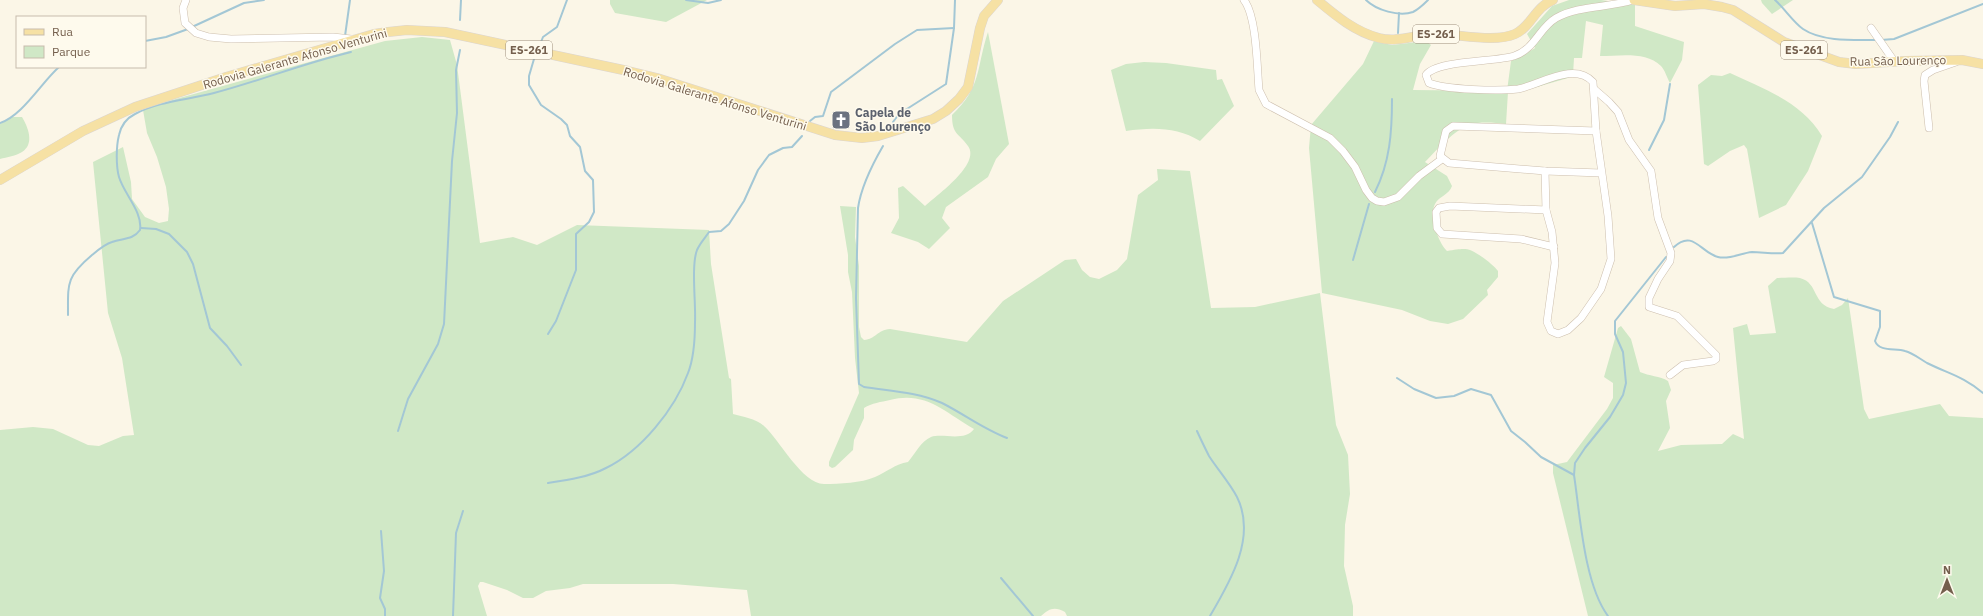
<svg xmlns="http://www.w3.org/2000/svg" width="1983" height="616" viewBox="0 0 1983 616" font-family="'IBM Plex Sans',sans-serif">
<rect width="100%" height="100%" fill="#fbf6e7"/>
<g fill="#d0e8c6">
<path d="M610,0H707L666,22L615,13L610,4Z"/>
<path d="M1569,0H1601L1635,5V26L1684,42L1682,60L1670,83C1667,78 1665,70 1661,66C1646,51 1620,56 1600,56L1603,25L1586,21L1582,58H1574L1573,75L1568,78L1530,89L1508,92L1506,124C1497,123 1487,122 1478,123C1457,125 1438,149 1425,162L1447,176L1452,186C1449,195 1439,196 1435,204C1429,215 1438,243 1447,251C1467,248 1468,247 1485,259C1490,263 1494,266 1498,271V277L1487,290L1488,295L1463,319L1448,324L1430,321L1402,310L1322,293L1309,148L1311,125L1363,64L1374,41L1392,45L1426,41L1431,45L1420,64L1413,90L1507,91L1511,61L1522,56L1535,48L1527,34L1552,6Z"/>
<path d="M1761,0H1793L1772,14L1762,3Z"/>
<path d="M988,32L1009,144L996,159L988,177L946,207L942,218L950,228L929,249L918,242L891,233L899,218L898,188L903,186L925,206C937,195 981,164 968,146C959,133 952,135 952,115C982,87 976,68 988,32Z"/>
<path d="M422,37L450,40L457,65L480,243L513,237L537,245L577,225L709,230L711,264L729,378L731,379L733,414C743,417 755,418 764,426C779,439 802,484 824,484C840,484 861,483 875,477C887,472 895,464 908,462C915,454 921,441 931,437C943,433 965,442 974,429C944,412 926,391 890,400C881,402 872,403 864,408V418L854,440L853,450L835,467L832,468L829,466V462L859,393L855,358L852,292L848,272V255L840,206L856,207L855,237L859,266V327L861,337L864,340C876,339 877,330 890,329L967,342L1003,301L1065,260L1076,259L1082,270L1090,277L1099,279L1117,270L1127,259L1138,195L1158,180L1157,169L1190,171L1211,308L1255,307L1320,293L1336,425L1348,455L1350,494L1345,525L1344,566L1353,606V616H1067L1065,612C1054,606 1049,609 1041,616H751L747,590L673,584H583L570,588L546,591L533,598H523L507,590L483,582H480L478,586L487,616H0V430L33,427L53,429L88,445L99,446L123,436L134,435L122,358L108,313L93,162L123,147L131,182L132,199L145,217L159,223L168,221L169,209L166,187L157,157L147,133L143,110L165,102L385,41Z"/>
<path d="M1144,62L1166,63L1216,70L1217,80L1222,79L1234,106L1200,141C1178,127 1152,127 1126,131L1111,70L1126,64Z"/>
<path d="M1730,73C1764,89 1802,102 1822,136L1808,171L1786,205L1759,218L1747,149L1744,145L1730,151L1708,166L1704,164L1698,85L1711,75L1722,76Z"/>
<path d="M12,117H22C28,127 35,144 22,152C16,156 7,157 0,159V124Z"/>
<path d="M1777,278C1784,278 1793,277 1800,278C1819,283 1812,305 1834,309L1842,305L1848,298L1864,409L1869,419L1940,404L1949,416L1983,418V616H1588L1553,473V465L1567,462L1607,409L1613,398V383L1604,377L1618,328L1621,326L1631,339L1640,372C1649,376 1660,376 1668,381L1671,390L1666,401L1670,428L1658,451L1681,445L1722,444L1733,434L1744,439L1733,328L1747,324L1750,335L1776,333L1768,286Z"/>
</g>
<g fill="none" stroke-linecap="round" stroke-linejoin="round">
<g stroke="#a3c7d5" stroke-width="2">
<path d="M686,0L708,3L721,0"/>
<path d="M1366,0C1376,10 1399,17 1413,12C1419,9 1424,4 1428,0"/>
<path d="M1775,0C1785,9 1793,22 1803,29C1822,42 1855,40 1877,40"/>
<path d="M460,20L461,0"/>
<path d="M192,27L244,3L264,0"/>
<path d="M1398,33L1399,13"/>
<path d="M345,36L350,0"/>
<path d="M1881,40L1894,39L1983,4"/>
<path d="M145,41L166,37L188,29"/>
<path d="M541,42L543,37L557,27L567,0"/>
<path d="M534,59L529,76V85L541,105L561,119L567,125L570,136L580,147L585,171L593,180L594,212L589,222L576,234V270L556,321L548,334"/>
<path d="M810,121L815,117L823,116L831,92L895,44L917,30L954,28"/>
<path d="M893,122L899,114L946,84L954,28L955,0"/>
<path d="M0,123C23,115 41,83 59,67"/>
<path d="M883,146C872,165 861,187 858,208L856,298L859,384L864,387C890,391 917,392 942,403C964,414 983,429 1007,438"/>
<path d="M1649,150L1664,120L1670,84"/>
<path d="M1375,192C1390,162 1392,132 1392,99"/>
<path d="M1812,223L1834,297L1880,311V327L1875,341C1879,352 1895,348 1905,351C1913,353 1920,359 1927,363C1949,374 1963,376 1983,393"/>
<path d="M141,228L156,229L169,234L187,252L193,264L210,328L227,346L241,365"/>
<path d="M1674,247C1693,229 1701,253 1718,257C1729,260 1741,253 1752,252C1762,252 1773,254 1783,253L1824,208L1862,177L1890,137L1898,122"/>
<path d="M1353,260L1369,204"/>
<path d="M68,315C68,283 66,277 92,255C98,250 105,244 112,242C123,238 133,240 140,230C143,212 124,194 119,177C116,166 116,147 119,135C121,126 127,118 135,114C159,101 188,100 214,93C260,81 304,63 351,52"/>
<path d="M1397,378L1414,389L1436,398L1454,396L1471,389L1491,395L1511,431L1525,442L1541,457L1574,475"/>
<path d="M398,431L408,399L438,344L444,324L452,161L457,113L456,70L460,50"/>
<path d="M1197,431C1201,440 1205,448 1209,456C1218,470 1229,482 1237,497C1257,537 1230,582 1210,616"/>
<path d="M548,483C568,480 589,477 606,468C641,451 675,409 688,373C694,358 695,339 695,322C696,303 691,266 697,250C700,243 705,238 709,232L721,231L729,224L744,201L758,170L769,155L783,148L792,147L802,136"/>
<path d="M381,531L384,571L380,598L385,609V616"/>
<path d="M1001,578L1033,616"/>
<path d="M453,616L456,533L463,511"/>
<path d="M1608,616C1584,584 1580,514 1574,475L1575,463L1585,448L1610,417L1623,395L1626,383L1623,352L1615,334V321L1666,257"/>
</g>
<g stroke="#cdbfae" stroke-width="8">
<g id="minor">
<path d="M186,0L183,8L185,23L196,33L209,37L231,39L333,37L351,39"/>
<path d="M1244,0C1257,17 1257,68 1259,90L1266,104L1330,138L1343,151L1355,167L1366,190L1372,198L1377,201L1384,202L1398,197L1419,176L1442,159"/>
<path d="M1871,28L1894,61"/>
<path d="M1594,89L1609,102L1618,112L1629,140L1651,171L1658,218L1671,253L1670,261L1658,279L1649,298V307L1677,316L1716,355V359L1713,361L1683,365L1670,375"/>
<path d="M1929,128L1924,81L1925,75L1933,70L1956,62"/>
<path d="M1596,131L1453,126L1446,131L1440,156L1449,163L1545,171L1601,173"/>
<path d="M1545,171L1546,210L1552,232L1555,263L1547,322L1551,331L1558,334L1568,330L1581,318L1601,289L1611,259L1608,216L1596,131L1593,82C1574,61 1540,85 1518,89C1498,91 1446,90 1429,83L1426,75C1436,60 1496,62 1514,56C1535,49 1539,28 1556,18C1579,5 1609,8 1633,0"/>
<path d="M1546,210L1450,206L1439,208L1436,212L1437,228L1442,234L1521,239L1554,247"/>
</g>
</g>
<g stroke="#dbd5d1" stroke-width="10">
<g id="major">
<path d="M1317,0C1335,15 1355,32 1379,38C1398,43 1417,34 1436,34C1459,34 1494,43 1515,34C1531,27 1535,7 1553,0"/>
<path d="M1634,0L1675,6L1704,4L1722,7L1733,10L1784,42L1839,62L1856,64L1906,61L1962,60L1983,64"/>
<path d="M0,180L83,131L135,107L226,77L374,34L388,32L407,30L445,32L628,71L657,78L835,135L862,138L878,136L933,119L946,111L959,99L968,87L980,28L984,16L998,0"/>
</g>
</g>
<use href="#minor" stroke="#fff" stroke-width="7"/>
<use href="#major" stroke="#f6e1a4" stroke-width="9"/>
</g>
<defs>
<g id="church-square" transform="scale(1)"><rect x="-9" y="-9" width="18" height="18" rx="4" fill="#6b7280" stroke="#fefaed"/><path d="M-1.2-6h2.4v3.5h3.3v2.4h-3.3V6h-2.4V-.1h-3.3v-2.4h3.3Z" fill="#fff"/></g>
</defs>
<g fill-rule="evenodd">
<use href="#church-square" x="841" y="120"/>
</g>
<g text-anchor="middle" stroke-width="3" stroke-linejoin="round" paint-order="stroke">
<g fill="#fefaed" stroke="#9d8e7d" stroke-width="1">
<rect x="1413" y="25" width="46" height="18" rx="3"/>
<rect x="506" y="41" width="46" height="18" rx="3"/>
<rect x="1781" y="41" width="46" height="18" rx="3"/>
</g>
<g font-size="11" font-weight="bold" fill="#745f4d">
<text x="1436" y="38">ES-261</text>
<text x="529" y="54">ES-261</text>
<text x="1804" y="54">ES-261</text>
</g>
<g font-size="12" fill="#745f4d" stroke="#fefaed">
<text transform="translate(295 59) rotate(-16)" y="4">Rodovia Galerante Afonso Venturini</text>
<text transform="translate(1898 61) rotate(-1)" y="4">Rua São Lourenço</text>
<text transform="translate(715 99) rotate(17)" y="4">Rodovia Galerante Afonso Venturini</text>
</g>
<g font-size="12" font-weight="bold" fill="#5b616d" stroke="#fefaed" text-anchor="start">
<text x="855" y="117">Capela de<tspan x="855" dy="14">São Lourenço</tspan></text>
</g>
</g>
<rect x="16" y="16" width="130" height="52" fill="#fefaed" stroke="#c7bcad"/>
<rect x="24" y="29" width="20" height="6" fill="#f6e1a4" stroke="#c7bcad"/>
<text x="52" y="36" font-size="12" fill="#745f4d">Rua</text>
<rect x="24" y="46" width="20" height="12" fill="#d0e8c6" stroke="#c7bcad"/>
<text x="52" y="56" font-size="12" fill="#745f4d">Parque</text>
<g transform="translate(1947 580)" stroke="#fefaed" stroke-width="3" paint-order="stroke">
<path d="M0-3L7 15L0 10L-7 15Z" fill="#745f4d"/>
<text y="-6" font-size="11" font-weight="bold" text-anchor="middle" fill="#745f4d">N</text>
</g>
</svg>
